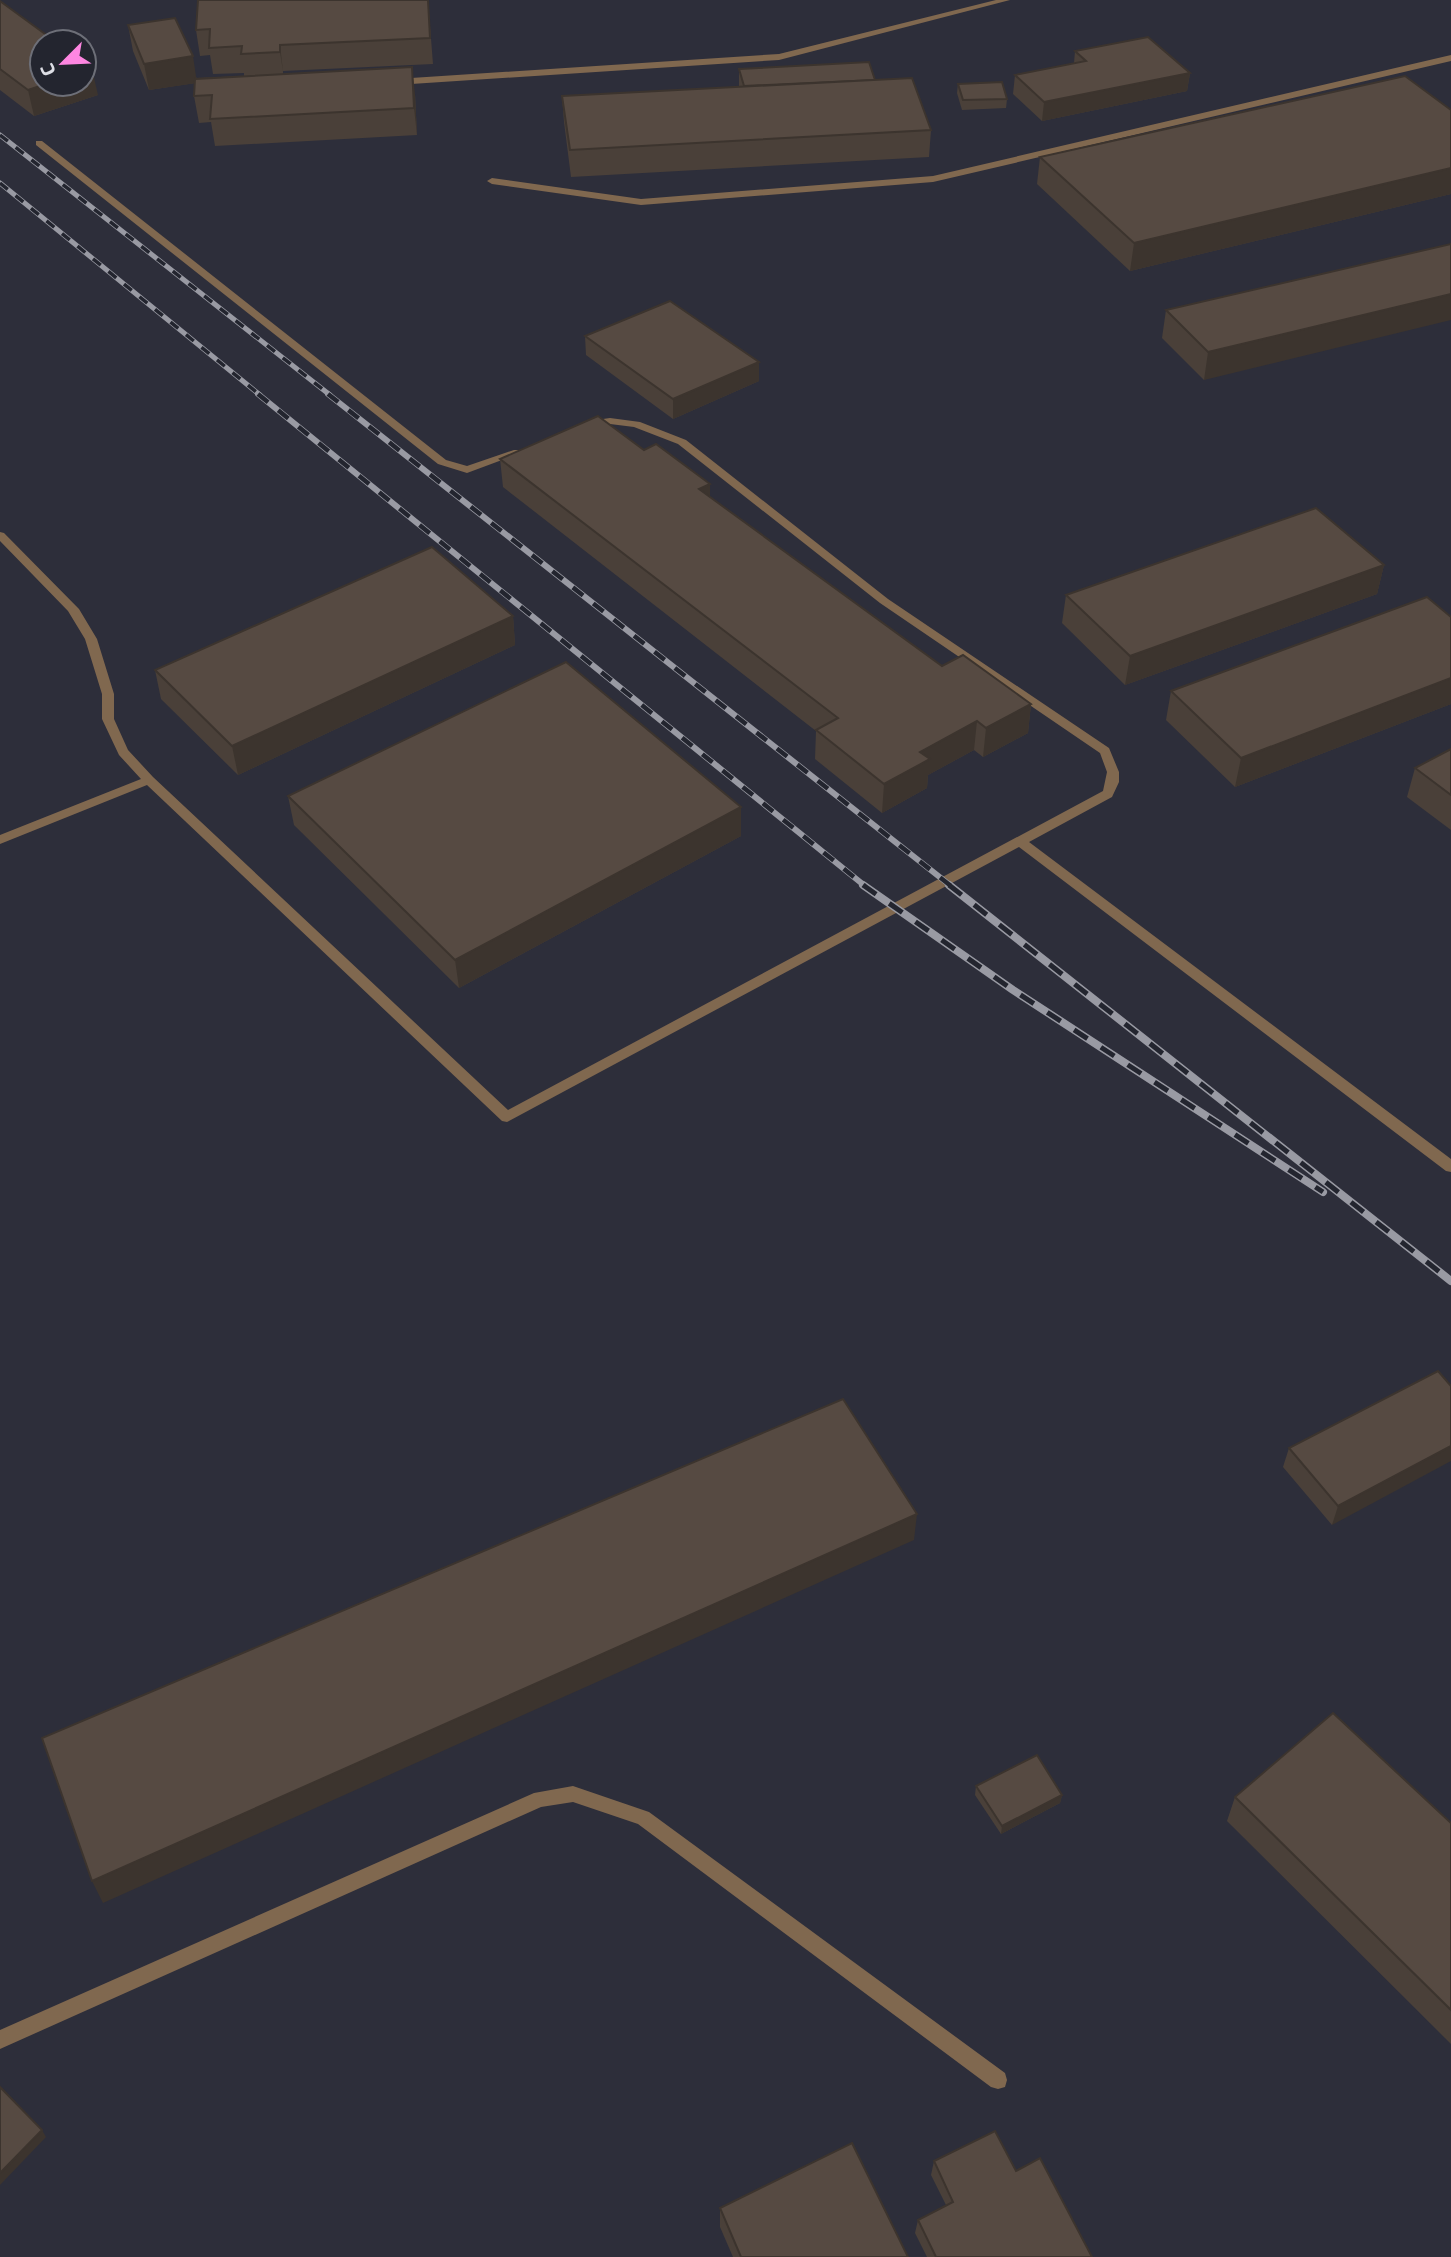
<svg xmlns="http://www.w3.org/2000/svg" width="1451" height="2257" viewBox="0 0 1451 2257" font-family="'Exo 2',sans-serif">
<rect width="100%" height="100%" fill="#2d2e3a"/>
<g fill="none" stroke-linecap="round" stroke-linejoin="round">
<g fill="#80684f" fill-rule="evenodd">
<path d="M996,0H1010L779,60L396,85L392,82L396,79L779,54Z"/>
<path d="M1451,55V61L933,182L641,205L492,184L487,181L492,178L641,199L933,176Z"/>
<path d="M36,141H42L446,460L467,466L514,450H522L523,452L467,473L438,464L36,145Z"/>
<path d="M610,418L640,422L686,440L888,599L1109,748L1119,772V782L1112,797L1029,842L1451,1159V1172L1446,1171L1019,847L507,1122L502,1121L147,785L0,844V835L141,779L119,755L102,719V694L85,639L68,611L0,541V532L4,533L79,609L97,639L114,694V719L128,750L153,777L508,1110L1103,791L1107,772L1100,753L880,603L678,444L634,427L610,424L589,427L584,424L589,421Z"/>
<path d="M573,1786L649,1812L1005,2073L1007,2080L1005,2087L998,2089L991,2087L638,1824L573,1802L541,1807L0,2049V2030L534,1793Z"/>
</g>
<g stroke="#999aa3" stroke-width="5">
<g id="rail-far2">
<path d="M0,135L330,395"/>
<path d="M0,183L260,395"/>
</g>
</g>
<g stroke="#999aa3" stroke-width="6">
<g id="rail-far1">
<path d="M258,394L865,886"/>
<path d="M328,394L951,886"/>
</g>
</g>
<g stroke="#999aa3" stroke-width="8">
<g id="rail">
<path d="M863,885L1013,990L1323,1192"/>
<path d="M949,885L1451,1281"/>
</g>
</g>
<use href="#rail-far2" stroke="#23252f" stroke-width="3.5" stroke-dasharray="10" stroke-linecap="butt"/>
<use href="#rail-far1" stroke="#23252f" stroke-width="4.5" stroke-dasharray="13" stroke-linecap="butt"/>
<use href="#rail" stroke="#23252f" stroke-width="5" stroke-dasharray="16" stroke-linecap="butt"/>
</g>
<g fill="#4a4039">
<path d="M428,0L433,64L283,71V74L415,94L417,135L215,146L211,122L199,123L194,96L195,83L149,90L133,51L128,25L197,78L244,76V73L213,74L210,55L200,56L196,30Z"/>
<path d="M0,1L98,95L34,116L0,90Z"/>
<path d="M1075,51L1190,73L1187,91L1042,121L1013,94L1015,75L1074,63Z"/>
<path d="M739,69L875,80L931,130L929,157L571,177L564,122L562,96L739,87Z"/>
<path d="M958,84L1007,99L1006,108L962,110L957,93Z"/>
<path d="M1451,110V194L1130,271L1037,184L1040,157Z"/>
<path d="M1451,244L1204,380L1162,338L1166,310Z"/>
<path d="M585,336L759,362V381L673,419L586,355Z"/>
<path d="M500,459L710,498L942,666L1031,704L1028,733L983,757L974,750L928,775L927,788L882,813L815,759L816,731L503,487Z"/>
<path d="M1384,565L1377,594L1125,685L1062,623L1066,595Z"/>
<path d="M513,616L515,645L238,775L161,699L155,670Z"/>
<path d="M1451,617V704L1235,787L1166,720L1171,691Z"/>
<path d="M1451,749V830L1407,797L1415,768Z"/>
<path d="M288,796L741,836L459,988L294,825Z"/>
<path d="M1438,1371L1332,1525L1283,1467L1289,1448Z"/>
<path d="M976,1786L1062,1795L1060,1803L1001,1834L975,1795Z"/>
<path d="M1235,1797L1451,1823V2044L1227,1821Z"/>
<path d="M934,2161L1016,2171L1092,2257H927L915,2233L918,2220L946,2205L931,2175Z"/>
<path d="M720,2208L908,2257H733L720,2227Z"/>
</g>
<g fill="#3c342e">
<path d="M280,45L283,71L284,78L280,52Z"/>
<path d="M193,56L197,83L149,90L144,64Z"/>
<path d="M412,67L415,94L417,135L414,108Z"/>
<path d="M92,69L98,95L34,116L28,90L46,84H84V72Z"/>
<path d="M1190,73L1187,91L1042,121L1044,102Z"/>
<path d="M1451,168V194L1130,271L1134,243Z"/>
<path d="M1451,294V320L1204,380L1208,352Z"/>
<path d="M759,362V381L673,419V399Z"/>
<path d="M710,484V512L699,489Z"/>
<path d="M1384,565L1377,594L1125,685L1130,656Z"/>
<path d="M513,616L515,645L238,775L232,746Z"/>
<path d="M1451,678V704L1235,787L1241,758Z"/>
<path d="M1031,704L1028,733L983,757L986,728Z"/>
<path d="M977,721L974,750L928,775L927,788L882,813L884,784L920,752Z"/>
<path d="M741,807V836L459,988L455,960Z"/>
<path d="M1451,1446V1461L1332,1525L1338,1506Z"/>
<path d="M917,1514L914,1540L103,1903L92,1881Z"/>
<path d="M1062,1795L1060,1803L1001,1834L1002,1826Z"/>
<path d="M42,2130L46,2137L0,2185V2173Z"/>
</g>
<g fill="#564a42" stroke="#3c342e" stroke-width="2">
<path d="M198,0H428L430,38L280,45V52L241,54L242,46L209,48L210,29L196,30Z"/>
<path d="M0,1L56,42H42V84H46L28,90L0,69Z"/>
<path d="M175,18L193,56L144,64L128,25Z"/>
<path d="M1148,37L1190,73L1044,102L1015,75L1086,61L1075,51Z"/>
<path d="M869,62L875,80L744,86L739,69Z"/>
<path d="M84,63L92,69L84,72Z"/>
<path d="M412,67L414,108L210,119L212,95L194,96L195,79Z"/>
<path d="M1405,76L1451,110V168L1134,243L1040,157Z"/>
<path d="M912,78L931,130L570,150L562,96Z"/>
<path d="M1002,82L1007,99L963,100L958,84Z"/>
<path d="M1451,244V294L1208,352L1166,310Z"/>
<path d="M670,301L759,362L673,399L585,336Z"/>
<path d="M598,416L644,450L656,444L710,484L699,489L942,666L963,655L1031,704L986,728L977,721L920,752L930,759L884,784L816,730L838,718L500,459Z"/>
<path d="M1316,508L1384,565L1130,656L1066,595Z"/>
<path d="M432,547L513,616L232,746L155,670Z"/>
<path d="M1427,597L1451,617V678L1241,758L1171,691Z"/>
<path d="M566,662L741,807L455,960L288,796Z"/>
<path d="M1451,749V795L1415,768Z"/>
<path d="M1438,1371L1451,1386V1446L1338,1506L1289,1448Z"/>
<path d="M843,1399L917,1514L92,1881L42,1738Z"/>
<path d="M1333,1713L1451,1823V2010L1235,1797Z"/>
<path d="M1037,1755L1062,1795L1002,1826L976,1786Z"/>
<path d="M0,2087L42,2130L0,2173Z"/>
<path d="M995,2131L1016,2171L1040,2158L1092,2257H936L918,2220L953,2202L934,2161Z"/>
<path d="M852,2143L908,2257H741L720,2208Z"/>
</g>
<g transform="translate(63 63) rotate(246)"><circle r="33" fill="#23252f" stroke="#6d6f78" stroke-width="2"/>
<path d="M0-5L12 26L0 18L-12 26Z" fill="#fe86e1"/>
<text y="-10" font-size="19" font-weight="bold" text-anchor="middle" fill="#dddee5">С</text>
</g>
</svg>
